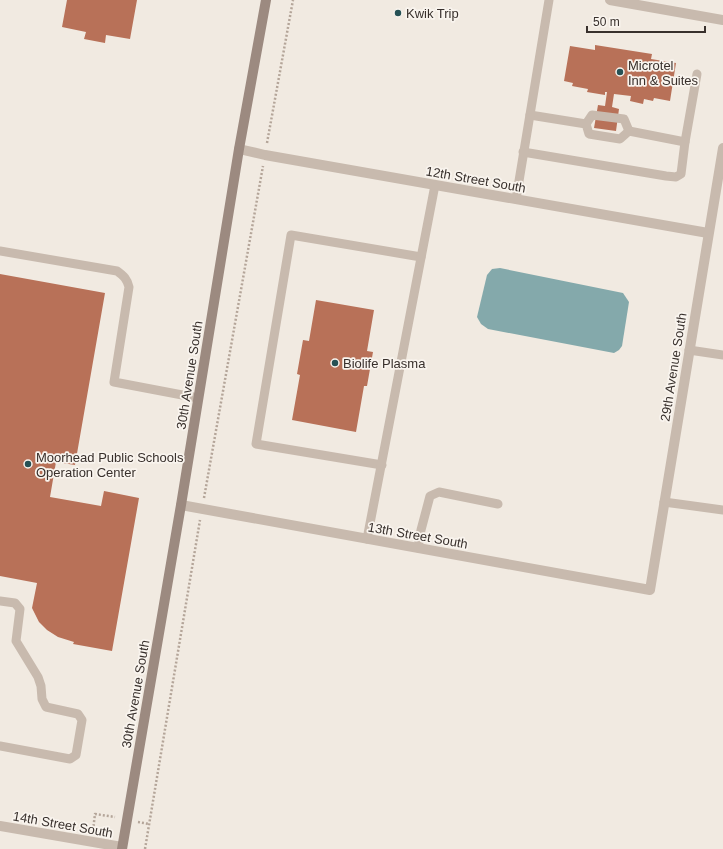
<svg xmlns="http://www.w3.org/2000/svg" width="723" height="849" viewBox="0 0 723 849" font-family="Helvetica,sans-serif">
<rect width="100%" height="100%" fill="#f1eae1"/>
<path fill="#84a9ab" d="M500,268L623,293L629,302L622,346L619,350L614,353L488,329L481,324L477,317L487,275L492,269Z"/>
<g fill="#b87158">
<path d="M67,0H137L130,39L106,35L105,43L84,39L86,32L62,27Z"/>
<path d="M595,45L652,54L651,59L676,63L670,101L654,98L653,101L644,99L643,104L630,101L631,96L614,94L612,107L619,109L616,131L594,128L598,105L605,106L607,92H605V95L587,92L588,89L572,86L573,83L564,81L570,46L595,50Z"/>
<path d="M0,274L105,293L75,465L56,462L50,497L101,506L104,491L139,498L112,651L73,644L74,642L58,637L47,630L39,622L32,608L37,583L0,576Z"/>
<path d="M316,300L374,310L367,351L373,352L367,386H364L356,432L292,420L300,375L297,374L303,340L309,341Z"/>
</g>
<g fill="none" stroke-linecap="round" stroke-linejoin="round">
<g stroke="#b4a599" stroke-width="2.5" stroke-dasharray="2 2" stroke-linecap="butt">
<path d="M267,143L293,0"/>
<path d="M204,498L263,166"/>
<path d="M138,822L149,824"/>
<path d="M93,830L95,814L115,817"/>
<path d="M145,849L200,520"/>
</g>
<g stroke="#c8baae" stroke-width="9">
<path d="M586,124L592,115L624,119L629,131"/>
<path d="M685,142L697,74"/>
<path d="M523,152L666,176L676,177L681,174L685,142L629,131L620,139L589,134L586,124L530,115"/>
<path d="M516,199L549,0"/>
<path d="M0,251L117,271C124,276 127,279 129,287L114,382L198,398"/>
<path d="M689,350L723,355"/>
<path d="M382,465L256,444L291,235L421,257"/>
<path d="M664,502L723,510"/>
<path d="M367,539L435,185"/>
<path d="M418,548L421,530L430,496L439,492L498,504"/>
<path d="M0,601L15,603L20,609L16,641L38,677L41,686L42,699L46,707L78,714L82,720L76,755L70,759L0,746"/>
</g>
<g stroke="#c8baae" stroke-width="10">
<path d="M610,0L723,20"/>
<path d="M239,149L265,155L708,233"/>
<path d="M181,505L650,590L723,148"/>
<path d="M0,826L122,847"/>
</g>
<path stroke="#9c8a80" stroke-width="10" d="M122,849L181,505L239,149L266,0"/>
</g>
<g fill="#265155" stroke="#f9f4ee" stroke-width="1.5">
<circle cx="398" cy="13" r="4"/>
<circle cx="620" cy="72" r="4"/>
<circle cx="335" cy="363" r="4"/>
<circle cx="28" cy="464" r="4"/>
</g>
<g text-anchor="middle" stroke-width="3.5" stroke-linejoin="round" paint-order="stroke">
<g font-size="13" fill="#38302c" stroke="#f9f4ee" text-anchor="start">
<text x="406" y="18">Kwik Trip</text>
<text x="628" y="70">Microtel<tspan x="628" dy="15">Inn &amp; Suites</tspan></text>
<text x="343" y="368">Biolife Plasma</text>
<text x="36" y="462">Moorhead Public Schools<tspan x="36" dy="15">Operation Center</tspan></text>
</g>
<g font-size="13" fill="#38302c" stroke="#f9f4ee">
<text transform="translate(476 179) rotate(10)" y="5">12th Street South</text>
<text transform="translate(673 367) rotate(-81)" y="5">29th Avenue South</text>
<text transform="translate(189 375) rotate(-81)" y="5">30th Avenue South</text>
<text transform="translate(418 535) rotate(10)" y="5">13th Street South</text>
<text transform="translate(135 694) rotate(-80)" y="5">30th Avenue South</text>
<text transform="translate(63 824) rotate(10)" y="5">14th Street South</text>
</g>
</g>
<path d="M587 26v6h118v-6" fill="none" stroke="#38302c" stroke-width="2"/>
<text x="593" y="26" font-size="12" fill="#38302c" stroke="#f9f4ee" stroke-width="3" paint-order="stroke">50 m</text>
</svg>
